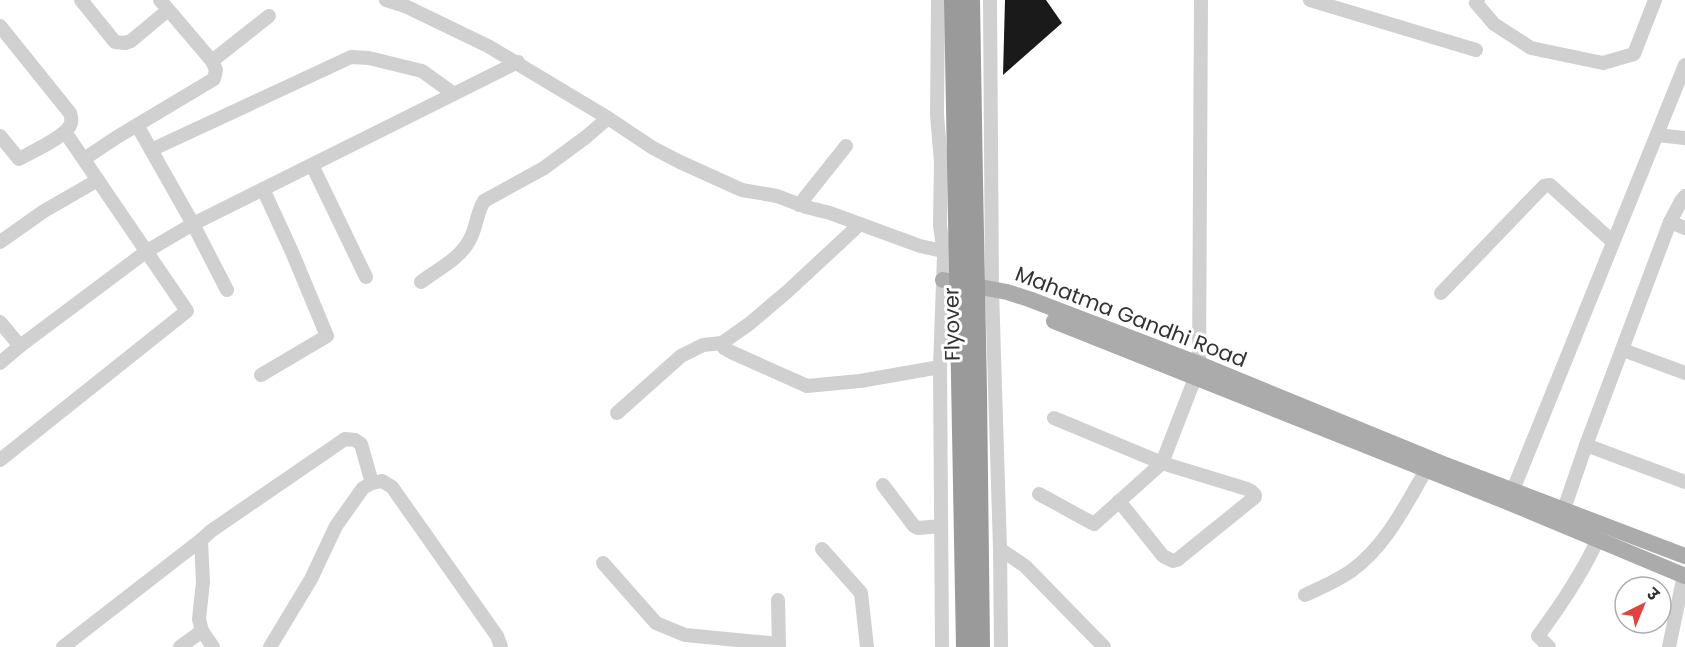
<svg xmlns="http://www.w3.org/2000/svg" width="1685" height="647" viewBox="0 0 1685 647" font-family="Poppins,'Noto Sans Devanagari',sans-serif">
<rect width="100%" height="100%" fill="#fff"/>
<path fill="#1a1a1a" d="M1005,0H1046L1062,23L1003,75Z"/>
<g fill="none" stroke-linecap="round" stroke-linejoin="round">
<g stroke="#d0d0d0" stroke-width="14">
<path d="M81,0L115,42L125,43L131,41L168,10"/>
<path d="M386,0L405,6L488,46L608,118L653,148L680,162L742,190L777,196L806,207L830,213L920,246L943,251"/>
<path d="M938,0L937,115L941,162L940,225L944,255L940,367L942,647"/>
<path d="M990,0L992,290L1000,549L1001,647"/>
<path d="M1310,0L1476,50"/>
<path d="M1478,0L1476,3L1494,24L1531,48L1603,63L1634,54L1655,0"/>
<path d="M0,26L70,113C71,117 72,119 71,123C68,136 31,152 19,159L0,136"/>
<path d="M212,61L269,16"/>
<path d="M137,125L193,224L227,290"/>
<path d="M1657,135L1685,138"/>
<path d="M151,150L351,57L369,58L422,71L454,94"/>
<path d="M84,159L117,137L214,79L216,70L212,61L160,0"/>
<path d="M312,165L366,277"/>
<path d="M799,205L846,146"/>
<path d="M1670,222L1685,228"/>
<path d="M860,224L788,291L749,324L722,343L724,348L731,352L807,386L860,381L940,367"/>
<path d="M0,242L44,211L98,180"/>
<path d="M421,282C438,269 462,258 471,237C477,225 477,212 484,201L544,168L586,137L608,118"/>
<path d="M1441,293L1544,186L1550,185L1613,242"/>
<path d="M0,322L20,346"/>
<path d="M1623,350L1685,373"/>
<path d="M0,363L20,346L147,251L193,224L518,62"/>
<path d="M261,375L327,336L292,252L263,189"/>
<path d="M617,413L681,356L703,345L722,343"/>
<path d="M1054,418L1162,463L1247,489L1251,491L1255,495V497L1177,560L1173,561L1163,556L1119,501"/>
<path d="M1586,445L1685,482"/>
<path d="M0,460L187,311L65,132"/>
<path d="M883,485L914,526L918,528L941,526"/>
<path d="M1039,494L1094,524L1162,463L1195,378L1199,364L1201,0"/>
<path d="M1510,501L1513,490L1685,65"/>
<path d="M1564,509L1586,445L1670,222L1681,201L1685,196"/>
<path d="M822,549L861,593L867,647"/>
<path d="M1000,549L1025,566L1104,647"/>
<path d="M603,563L656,623L685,635L779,644"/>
<path d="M1305,595C1320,588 1337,581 1351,571C1386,546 1405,506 1426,470"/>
<path d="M778,600L779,647"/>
<path d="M202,631L199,619L203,582L201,540L211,531L345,439L355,440L361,444L372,483"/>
<path d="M63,647L201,540"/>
<path d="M180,647L202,631L213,647"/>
<path d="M270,647L311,579L336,526L363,488L372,483L382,481L392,487L497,636L501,647"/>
<path d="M1549,647L1538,636C1561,605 1582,574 1598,539"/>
<path d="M1669,647L1684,575"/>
</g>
<g stroke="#ababab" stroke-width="16">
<path d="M943,280L1007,292L1029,299L1199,364L1443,464L1685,556"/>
<path d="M1054,321L1510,503L1685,576"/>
</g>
<g stroke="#9a9a9a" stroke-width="20">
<path d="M954,0L966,647"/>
<path d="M970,0L973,181"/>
<path d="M977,391L980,647"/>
</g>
<path stroke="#9a9a9a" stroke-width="20" d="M973,181L977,391"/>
</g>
<g text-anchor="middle" stroke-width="6" stroke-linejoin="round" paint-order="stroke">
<g font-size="21" fill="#333" stroke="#fff">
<text transform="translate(1131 317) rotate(21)" y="7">Mahatma Gandhi Road</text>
<text transform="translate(952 324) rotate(-91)" y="7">Flyover</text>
</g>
</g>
<g transform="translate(1643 605) rotate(43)"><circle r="28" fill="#ffffff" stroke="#adadad" stroke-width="1.5"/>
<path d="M0-4.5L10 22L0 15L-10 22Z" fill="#e3433c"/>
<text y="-9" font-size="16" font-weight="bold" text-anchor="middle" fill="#333333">उ</text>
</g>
</svg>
